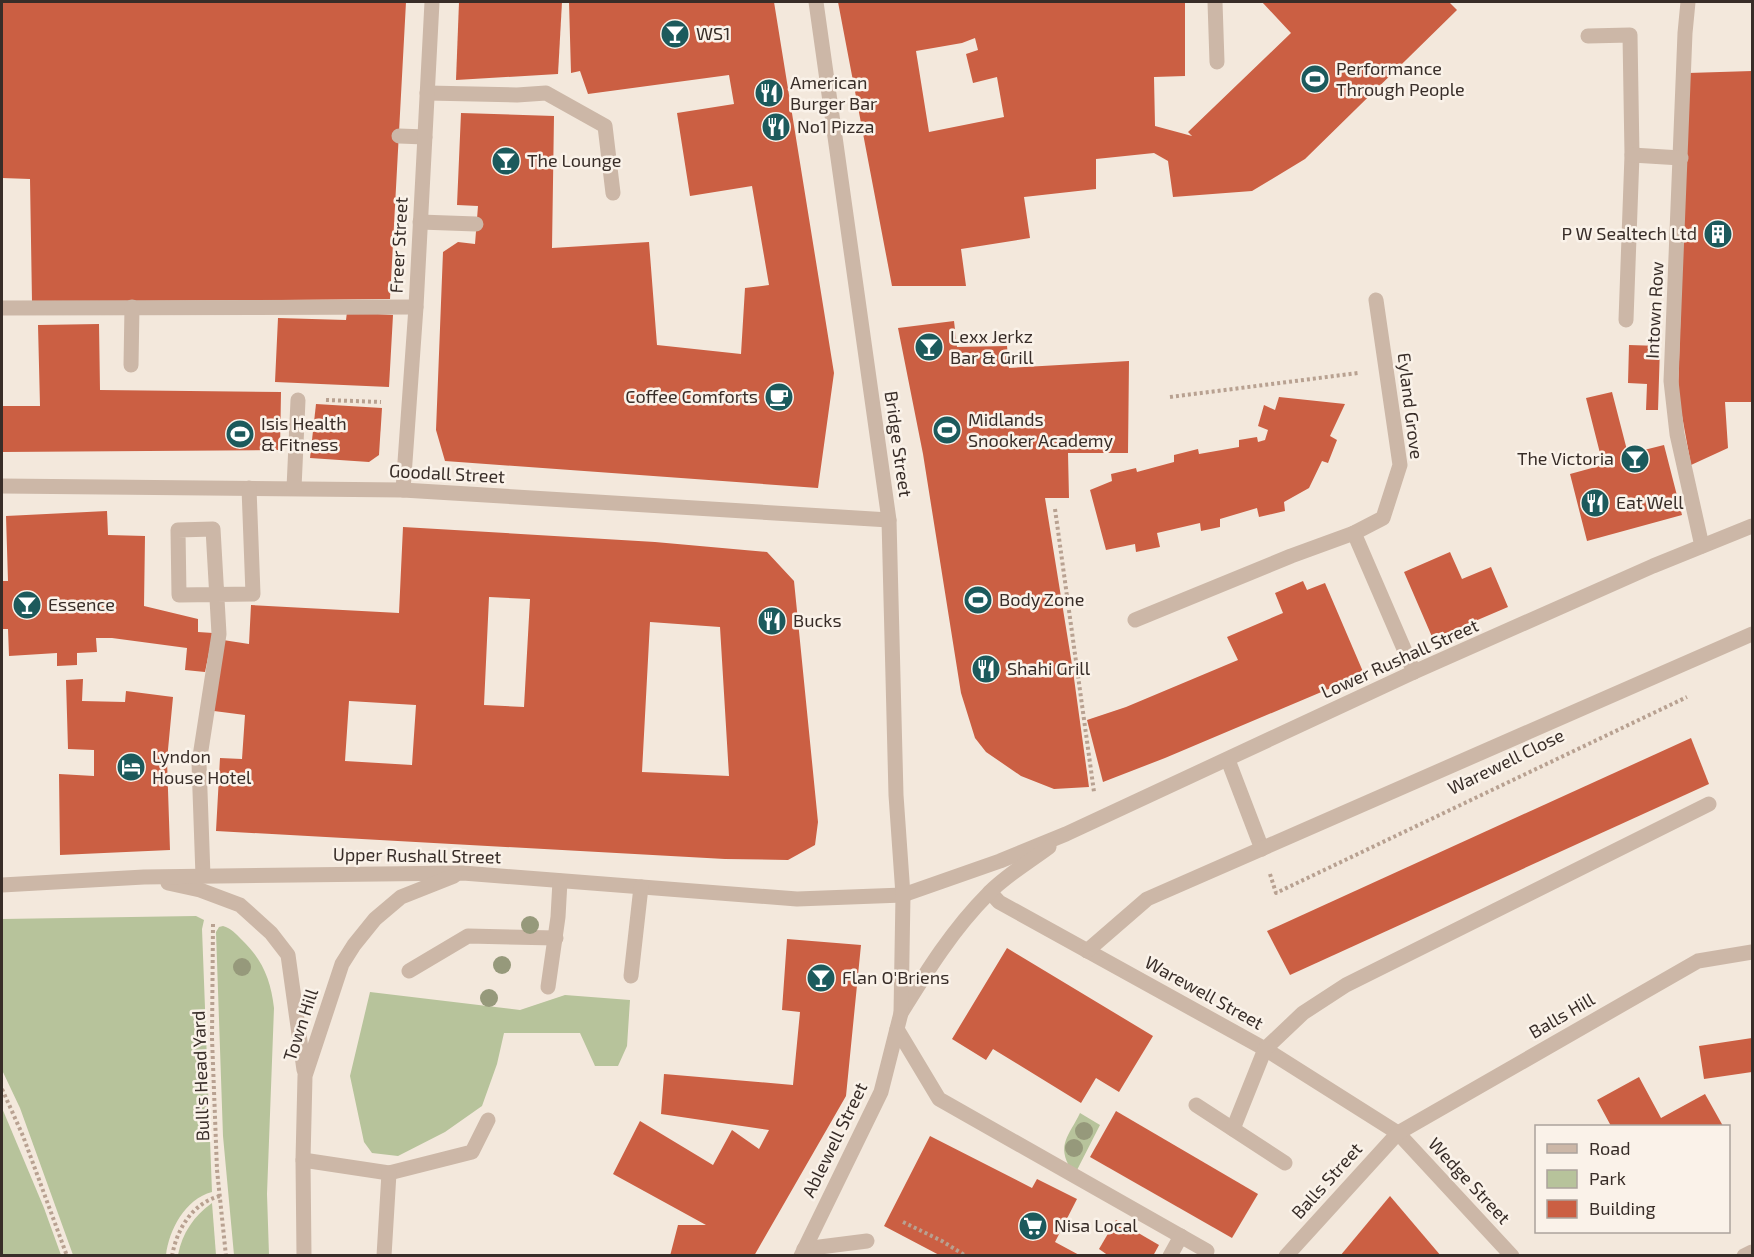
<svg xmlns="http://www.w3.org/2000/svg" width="1754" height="1257" viewBox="0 0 1754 1257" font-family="'Exo 2',sans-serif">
<rect width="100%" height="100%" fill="#f3e8dc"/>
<g fill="#b7c39b">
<path d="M196,916L204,920L202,929L212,1192C185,1199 169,1230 166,1255H73L20,1108L2,1070V919Z"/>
<path d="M223,926C231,928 236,934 242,940C262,959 271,980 274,1008L267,1194L269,1255H234L223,1136L216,932L219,927Z"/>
<path d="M370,992L520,1010L565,995L630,1000L627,1046L618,1066H595L580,1033H504L497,1064L482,1106L445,1132L398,1156L372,1153L364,1142L350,1076Z"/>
<path d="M2,1108L44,1208L61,1255H2Z"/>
<path d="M1080,1113L1100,1125L1077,1170L1071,1169C1056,1145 1069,1136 1080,1113Z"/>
<path d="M212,1203L216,1255H178C182,1233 194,1216 212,1203Z"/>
</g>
<g fill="#cb5f43" fill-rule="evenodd">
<path d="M2,2H406L390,299L32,302L30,179L2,178Z"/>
<path d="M459,2H562L558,74L456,80Z"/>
<path d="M569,2H774L834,373L818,488L445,461L436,430L443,252L458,242L475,244L478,206L457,205L461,113L554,116L552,248L649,242L657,345L741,354L745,288L769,285L752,186L690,196L677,113L734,104L729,75L588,94L580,71L571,73Z"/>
<path d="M838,2H1185V76L1154,77L1155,126L1192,136L1188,132L1291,33L1262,2H1449L1457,10L1305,159L1252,191L1173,197L1168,161L1154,153L1096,159V189L1024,197L1030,238L961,249L966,286H892ZM975,38L978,50L966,54L973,83L997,77L1004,117L929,132L916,51L962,43Z"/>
<path d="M1752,71V402H1725L1728,448L1691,465L1678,394L1688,73Z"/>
<path d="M347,312L393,315L389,387L275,382L278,318L346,320Z"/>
<path d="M954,321L957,347L1007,346L1009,368L1129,361L1128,453H1068L1069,498H1045L1073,671L1089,787L1054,789L1021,776L986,752L975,738L961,693L923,454L898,328Z"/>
<path d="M99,324L100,390L281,392L280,450L2,452V406H40L38,325Z"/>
<path d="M1629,345L1660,346L1658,410H1646L1647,384L1628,383Z"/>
<path d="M1612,392L1628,454L1664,445L1682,515L1587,541L1570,474L1603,465L1586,398Z"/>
<path d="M1279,397L1345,404L1330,436L1337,440L1328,463L1322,461L1309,488L1284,502L1285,511L1259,517L1257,508L1220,519V527L1201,531L1200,523L1157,533L1160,547L1136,552L1135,544L1106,550L1090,490L1112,481L1111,474L1136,468L1137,472L1174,462V455L1198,449L1199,454L1239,447V440L1257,437L1258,442L1265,440L1268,430L1258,426L1264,405L1275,410Z"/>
<path d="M316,404L382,408L379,455L369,462L310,458Z"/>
<path d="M107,511L108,535L145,536L144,606L198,619V632L213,633L205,672L185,670L187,648L112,638H96L97,652L77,653V665L57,666V653L9,656L8,629H2V581H8L6,516Z"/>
<path d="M403,527L655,542L767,552L794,581L818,822L815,845L788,860L725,859L216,831L220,758L242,759L245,715L214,711L223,640L249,644L251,605L399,613ZM489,597L530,599L524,707L484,705ZM650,622L720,627L729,776L642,772ZM349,701L416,705L412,765L345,761Z"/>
<path d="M1450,552L1462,579L1491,567L1508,607L1433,639L1404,572Z"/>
<path d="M1303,581L1307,590L1325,583L1364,674L1165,758L1103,782L1087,720L1126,707L1238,660L1227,637L1283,613L1275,593Z"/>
<path d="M83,679L82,701L125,702L126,691L173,697L167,760L170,850L60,855L59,774L94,776V750L68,749L66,680Z"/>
<path d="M1691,738L1709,784L1290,975L1267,931Z"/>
<path d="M787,939L861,945L846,1096L754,1256H670L678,1225H706L613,1174L640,1121L713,1165L732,1130L759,1149L769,1130L661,1114L664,1074L793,1085L800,1012L782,1010Z"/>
<path d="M1007,948L1153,1036L1119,1092L1096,1078L1081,1103L993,1049L986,1060L952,1039Z"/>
<path d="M1752,1038V1072L1704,1079L1699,1046Z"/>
<path d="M1639,1077L1661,1118L1705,1094L1723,1126H1611L1597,1100Z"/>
<path d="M1116,1111L1258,1194L1232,1238L1090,1157Z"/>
<path d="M930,1136L1032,1188L1037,1179L1077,1199L1055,1242L1081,1256H941L884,1226Z"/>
<path d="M1390,1196L1441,1256H1340Z"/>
<path d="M1116,1220L1159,1245L1153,1256H1109L1099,1249Z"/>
</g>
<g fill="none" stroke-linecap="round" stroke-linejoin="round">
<g stroke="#b8a191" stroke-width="4" stroke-dasharray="3 3" stroke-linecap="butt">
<path d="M1170,397L1358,373"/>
<path d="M326,400L381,402"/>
<path d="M1055,509L1094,792"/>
<path d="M1270,874L1276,893L1687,697"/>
<path d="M213,924L212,1038L217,1170L226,1256"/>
<path d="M2,1089L23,1136L67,1256"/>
<path d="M903,1222L942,1241L966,1256"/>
<path d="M172,1256C177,1228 193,1203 220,1196"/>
</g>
<g stroke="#ccb7a7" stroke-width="15">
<path d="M1215,2L1217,62"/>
<path d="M1688,2L1685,33L1671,381L1677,434L1702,546"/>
<path d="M1588,36L1630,35L1632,155L1626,320"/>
<path d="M427,93L517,95L546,93L605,126L613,193"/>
<path d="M399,136L425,137"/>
<path d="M1632,155L1681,158"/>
<path d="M420,222L476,224"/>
<path d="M2,308L416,307"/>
<path d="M131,365L132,307"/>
<path d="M2,486L403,490L889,520"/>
<path d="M294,488L298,400"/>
<path d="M403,490L416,307L432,2"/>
<path d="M1354,533L1383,518L1400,465L1376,300"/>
<path d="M1135,620L1291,556L1354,533L1414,672"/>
<path d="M1228,760L1262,849"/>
<path d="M203,876L199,763L219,634L213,529L178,530L179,595L253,594L249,488"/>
<path d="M168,883L200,890L240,905L271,933L288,955L304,1070"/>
<path d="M2,885L144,877L463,873L797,899L903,895L1000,861L1066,834L1414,672L1653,566L1752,526"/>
<path d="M990,892L999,902L1265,1049L1398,1133L1512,1256"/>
<path d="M1087,951L1147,899L1752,634"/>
<path d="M409,971L468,936L556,938"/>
<path d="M631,976L641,887"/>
<path d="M548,987L558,917L560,881"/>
<path d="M901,1013C927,971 953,929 988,894C1005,876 1029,862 1049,847"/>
<path d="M897,1029L939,1099L1207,1251L1204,1256"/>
<path d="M1196,1105L1285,1163"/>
<path d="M1233,1129L1265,1049L1303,1013L1346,985L1709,804"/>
<path d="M303,1160L389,1173L472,1152L488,1120"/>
<path d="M804,1249L867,1241"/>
<path d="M304,1256L303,1160L305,1076L342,964L354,945L375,919L401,897L454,876"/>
<path d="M384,1256L389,1173"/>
<path d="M801,1256L881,1092L901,1013L903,895L896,795L889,520L816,2"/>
<path d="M1170,1256L1181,1236"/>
<path d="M1286,1256L1398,1133L1698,961L1752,952"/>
<path d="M1744,1256L1752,1252"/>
</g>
</g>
<g fill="#96997b">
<circle cx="530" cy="925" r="9"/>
<circle cx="502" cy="965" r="9"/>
<circle cx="242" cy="967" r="9"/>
<circle cx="489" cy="998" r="9"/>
<circle cx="1084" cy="1131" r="9"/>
<circle cx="1074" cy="1148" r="9"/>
</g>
<defs>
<g id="bar-disc" transform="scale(1.5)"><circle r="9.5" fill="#1c5a5c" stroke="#faf2e9"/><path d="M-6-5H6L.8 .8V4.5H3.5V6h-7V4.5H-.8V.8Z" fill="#fff"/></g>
<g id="stadium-disc" transform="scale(1.5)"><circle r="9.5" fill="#1c5a5c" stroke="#faf2e9"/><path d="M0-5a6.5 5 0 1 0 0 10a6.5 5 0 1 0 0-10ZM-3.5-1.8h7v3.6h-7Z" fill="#fff"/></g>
<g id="restaurant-disc" transform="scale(1.5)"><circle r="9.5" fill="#1c5a5c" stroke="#faf2e9"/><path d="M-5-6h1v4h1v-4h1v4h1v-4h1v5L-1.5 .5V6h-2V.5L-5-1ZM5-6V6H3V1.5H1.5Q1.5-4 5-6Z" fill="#fff"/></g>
<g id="building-disc" transform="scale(1.5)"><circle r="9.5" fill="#1c5a5c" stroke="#faf2e9"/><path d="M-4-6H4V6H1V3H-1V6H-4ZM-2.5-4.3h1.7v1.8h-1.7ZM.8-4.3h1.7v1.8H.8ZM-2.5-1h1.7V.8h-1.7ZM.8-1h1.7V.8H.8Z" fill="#fff"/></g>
<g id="cafe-disc" transform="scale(1.5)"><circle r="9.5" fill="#1c5a5c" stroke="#faf2e9"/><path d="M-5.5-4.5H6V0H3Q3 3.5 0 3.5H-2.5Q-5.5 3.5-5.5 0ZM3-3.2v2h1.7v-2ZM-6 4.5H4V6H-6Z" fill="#fff"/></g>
<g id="hotel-disc" transform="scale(1.5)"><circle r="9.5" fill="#1c5a5c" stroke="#faf2e9"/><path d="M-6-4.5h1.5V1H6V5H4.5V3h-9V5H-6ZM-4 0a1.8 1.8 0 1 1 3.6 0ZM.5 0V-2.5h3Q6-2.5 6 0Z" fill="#fff"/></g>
<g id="supermarket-disc" transform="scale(1.5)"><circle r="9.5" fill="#1c5a5c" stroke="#faf2e9"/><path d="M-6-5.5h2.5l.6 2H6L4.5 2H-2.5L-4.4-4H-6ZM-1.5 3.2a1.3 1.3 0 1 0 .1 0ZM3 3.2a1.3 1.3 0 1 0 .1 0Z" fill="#fff"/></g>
</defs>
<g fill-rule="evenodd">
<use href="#bar-disc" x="675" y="34"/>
<use href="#stadium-disc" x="1315" y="79"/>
<use href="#restaurant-disc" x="769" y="93"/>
<use href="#restaurant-disc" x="776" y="127"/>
<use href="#bar-disc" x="506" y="161"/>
<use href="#building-disc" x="1718" y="234"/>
<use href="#bar-disc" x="929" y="347"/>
<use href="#cafe-disc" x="779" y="397"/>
<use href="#stadium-disc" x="947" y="430"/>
<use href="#stadium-disc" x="240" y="434"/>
<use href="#bar-disc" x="1635" y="459"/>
<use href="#restaurant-disc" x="1595" y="503"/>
<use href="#stadium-disc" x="978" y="600"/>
<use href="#bar-disc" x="27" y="605"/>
<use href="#restaurant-disc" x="772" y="621"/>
<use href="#restaurant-disc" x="986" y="669"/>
<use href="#hotel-disc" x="131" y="767"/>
<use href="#bar-disc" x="821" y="978"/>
<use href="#supermarket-disc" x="1033" y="1226"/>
</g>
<g text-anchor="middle" stroke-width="5" stroke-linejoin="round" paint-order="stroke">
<g font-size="18" fill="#382d28" stroke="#faf2e9" text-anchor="start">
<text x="696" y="40">WS1</text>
<text x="1336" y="75">Performance<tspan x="1336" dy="21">Through People</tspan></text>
<text x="790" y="89">American<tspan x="790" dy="21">Burger Bar</tspan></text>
<text x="797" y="133">No1 Pizza</text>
<text x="527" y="167">The Lounge</text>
<text x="1697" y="240" text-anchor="end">P W Sealtech Ltd</text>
<text x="950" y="343">Lexx Jerkz<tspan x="950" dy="21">Bar &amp; Grill</tspan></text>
<text x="758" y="403" text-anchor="end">Coffee Comforts</text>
<text x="968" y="426">Midlands<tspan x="968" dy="21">Snooker Academy</tspan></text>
<text x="261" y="430">Isis Health<tspan x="261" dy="21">&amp; Fitness</tspan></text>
<text x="1614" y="465" text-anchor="end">The Victoria</text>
<text x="1616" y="509">Eat Well</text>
<text x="999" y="606">Body Zone</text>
<text x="48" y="611">Essence</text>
<text x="793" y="627">Bucks</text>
<text x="1007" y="675">Shahi Grill</text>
<text x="152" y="763">Lyndon<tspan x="152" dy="21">House Hotel</tspan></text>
<text x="842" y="984">Flan O'Briens</text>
<text x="1054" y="1232">Nisa Local</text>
</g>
<g font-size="18" fill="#382d28" stroke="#faf2e9">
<text transform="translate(399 245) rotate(-87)" y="6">Freer Street</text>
<text transform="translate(1655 310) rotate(-87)" y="6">Intown Row</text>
<text transform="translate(1410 406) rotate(83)" y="6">Eyland Grove</text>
<text transform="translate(898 444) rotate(82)" y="6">Bridge Street</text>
<text transform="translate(447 474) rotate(3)" y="6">Goodall Street</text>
<text transform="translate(1400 659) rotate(-24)" y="6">Lower Rushall Street</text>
<text transform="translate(1506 762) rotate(-26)" y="6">Warewell Close</text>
<text transform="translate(417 856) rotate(1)" y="6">Upper Rushall Street</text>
<text transform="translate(1204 993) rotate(29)" y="6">Warewell Street</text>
<text transform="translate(1562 1016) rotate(-30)" y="6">Balls Hill</text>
<text transform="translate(301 1025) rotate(-72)" y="6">Town Hill</text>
<text transform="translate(201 1076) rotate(-92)" y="6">Bull's Head Yard</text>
<text transform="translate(835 1140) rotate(-64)" y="6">Ablewell Street</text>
<text transform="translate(1327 1181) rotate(-48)" y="6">Balls Street</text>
<text transform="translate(1469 1181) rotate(47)" y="6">Wedge Street</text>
</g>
</g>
<rect width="1754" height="1257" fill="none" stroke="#382d28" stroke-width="6"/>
<rect x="1535" y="1125" width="195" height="108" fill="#faf2e9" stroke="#aca39c" stroke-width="1.5"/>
<rect x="1547" y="1144" width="30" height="9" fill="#ccb7a7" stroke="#aca39c" stroke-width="1.5"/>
<text x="1589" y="1155" font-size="18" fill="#382d28">Road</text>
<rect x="1547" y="1170" width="30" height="18" fill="#b7c39b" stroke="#aca39c" stroke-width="1.5"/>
<text x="1589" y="1185" font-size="18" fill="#382d28">Park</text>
<rect x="1547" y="1200" width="30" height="18" fill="#cb5f43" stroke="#aca39c" stroke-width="1.5"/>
<text x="1589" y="1215" font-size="18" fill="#382d28">Building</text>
</svg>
